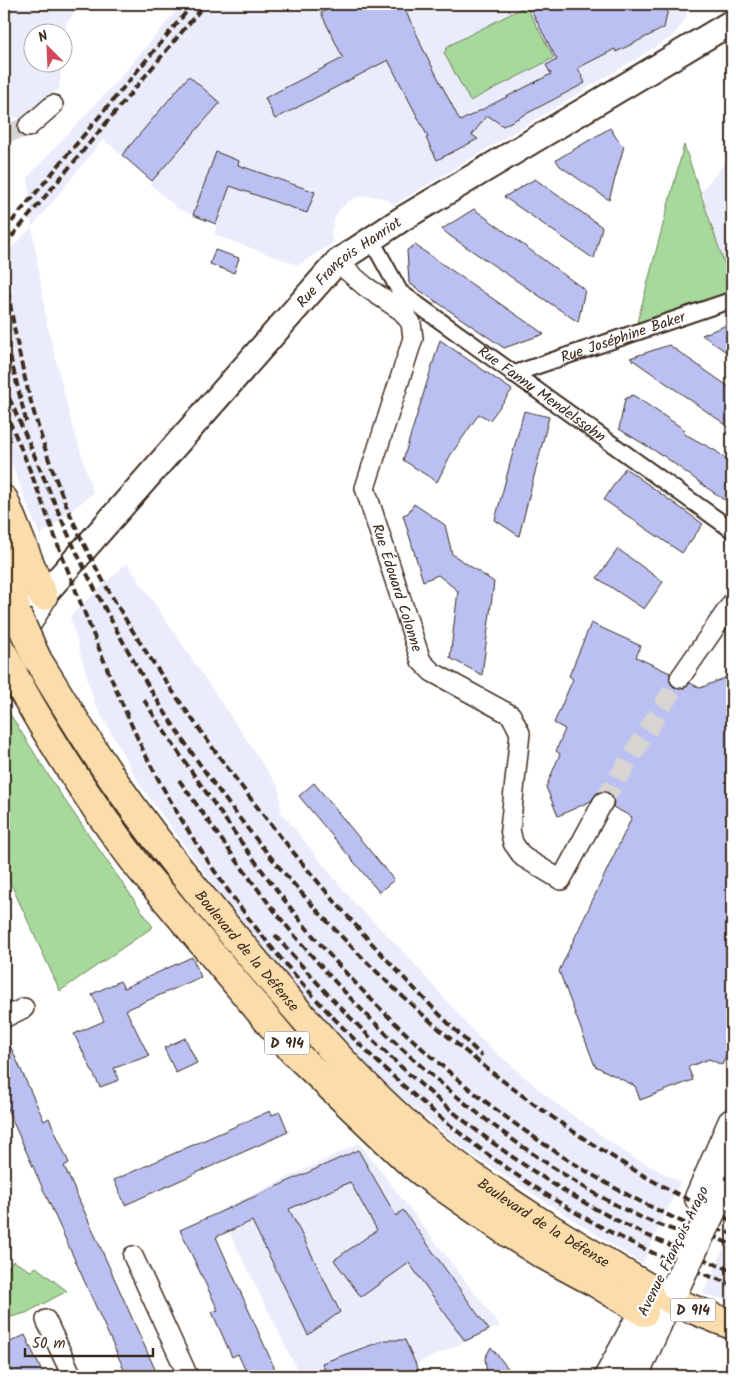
<svg xmlns="http://www.w3.org/2000/svg" width="736" height="1380" viewBox="0 0 736 1380" font-family="Kalam,sans-serif">
<rect width="100%" height="100%" fill="#fff"/>
<filter id="ink" filterUnits="userSpaceOnUse"><feTurbulence type="fractalNoise" baseFrequency=".02" numOctaves="2"/><feDisplacementMap in="SourceGraphic" scale="10" xChannelSelector="R" yChannelSelector="G"/><feConvolveMatrix kernelMatrix="1 2 1 2 8 2 1 2 1" color-interpolation-filters="sRGB"/></filter>
<g filter="url(#ink)">
<g fill="#eaecfb">
<path d="M4,4H82L66,24L63,55L62,32H32V62L62,63L59,89L24,120L4,114Z"/>
<path d="M182,4H691L683,23L672,37L394,205L383,198L372,196L357,197L347,202L339,210L335,217L331,232L333,243L298,265L215,235L216,224L178,209L150,184L152,181L103,139L32,227L47,324L70,417L93,493L40,536L4,445V256L32,227L28,177L117,81Z"/>
<path d="M732,155V279L730,280L701,192Z"/>
<path d="M127,563L279,788L281,812L354,903L401,949L478,1037L554,1102L629,1155L680,1182L642,1264L468,1152L395,1093L335,1032L254,940L141,786L94,702L70,616Z"/>
<path d="M359,1143L500,1326L389,1376H300L219,1211Z"/>
<path d="M732,1230V1302L703,1294Z"/>
</g>
<g fill="#a6d99b" stroke="#70825c">
<path d="M526,6L554,58L470,101L444,53L448,46Z"/>
<path d="M684,145L730,280L732,291L637,323Z"/>
<path d="M8,711L59,792L153,927L60,991L4,869V733Z"/>
<path d="M13,1261L31,1271L36,1267L67,1291L26,1313L4,1319V1270H6Z"/>
</g>
<g fill="#bac0f2" stroke="#3b2a1e">
<path d="M339,4H402L421,43H420L460,121L551,74L546,65L557,60L528,4H669L664,28L616,52L615,49L578,68L585,83L503,126L487,115L472,135L478,139L437,160L426,138L428,137L388,60L275,119L265,98L343,58L321,13Z"/>
<path d="M189,76L220,103L152,181L122,155Z"/>
<path d="M610,128L617,139L624,146L609,200L560,166L556,160Z"/>
<path d="M216,152L239,161L238,165L315,192L307,213L230,186L216,224L193,215Z"/>
<path d="M535,179L602,227L594,259L504,197Z"/>
<path d="M474,209L585,290L578,322L450,236L442,229Z"/>
<path d="M415,245L544,334L504,348L409,283L407,250Z"/>
<path d="M215,250L239,258L234,273L210,264Z"/>
<path d="M732,323V356L702,335Z"/>
<path d="M440,340L512,390L490,420L479,414L450,456L437,482L403,460Z"/>
<path d="M669,345L732,389V429L630,358Z"/>
<path d="M633,395L685,430L683,433L716,451L732,464V487L724,500L665,457L619,429L625,399Z"/>
<path d="M524,411L549,417L519,536L495,520Z"/>
<path d="M625,468L703,524L682,553L604,500Z"/>
<path d="M414,504L445,525L452,554L494,582L482,675L450,658L458,591L438,575L423,581L403,515L408,513Z"/>
<path d="M618,549L663,582L644,609L597,578Z"/>
<path d="M591,623L641,646L636,657L670,673V682L674,687L679,689L684,688L690,683L700,688L732,675V1043L722,1065L709,1059L688,1067L693,1080L640,1100L635,1086L595,1066L559,971L632,817L613,807L614,802L613,797L609,792L603,791L597,793L591,801L558,816L546,787L560,754L556,751L565,729L554,723L573,679L569,676Z"/>
<path d="M314,783L394,880L379,892L299,796Z"/>
<path d="M192,957L201,977L126,1010L149,1056L114,1068L119,1080L100,1087L74,1034L104,1021L92,994L120,981L124,988Z"/>
<path d="M4,1032L44,1121L49,1118L69,1163L64,1166L158,1376H127L4,1102Z"/>
<path d="M185,1038L197,1063L176,1073L164,1048Z"/>
<path d="M270,1111L272,1115L280,1112L288,1132L125,1205L114,1180Z"/>
<path d="M358,1150L396,1216L403,1210L489,1330L465,1341L409,1263L361,1297L334,1260L377,1230L350,1182L289,1209L340,1312L308,1335L252,1221L216,1237L278,1376H248L238,1354L232,1357L212,1312L218,1310L180,1230Z"/>
<path d="M25,1335L44,1376H13L4,1356V1345Z"/>
<path d="M385,1340H405L421,1376H328L322,1363Z"/>
<path d="M491,1347L514,1376H487L485,1358Z"/>
</g>
<g fill="none" stroke-linecap="round" stroke-linejoin="round">
<g stroke="#d8d4d2" stroke-width="19" stroke-dasharray="19 9" stroke-linecap="butt">
<path d="M4,134L28,127"/>
<path d="M603,802L680,678"/>
</g>
<g stroke="#3b2a1e" stroke-width="19">
<g id="pedestrian">
<path id="s1" d="M371,239L400,292L732,530"/>
<path id="s2" d="M513,374L732,300"/>
</g>
</g>
<g stroke="#3b2a1e" stroke-width="22">
<g id="minor">
<path d="M28,127L53,105"/>
<path id="s3" d="M337,262L366,287L402,311L411,323L413,338L365,488L421,661L432,672L511,715L520,733L510,829L513,843L523,857L561,880L603,802"/>
<path d="M680,678L732,603"/>
<path d="M4,1018L24,1008"/>
<path d="M133,1256L188,1376"/>
<path d="M46,1320L72,1376"/>
</g>
</g>
<g stroke="#3b2a1e" stroke-width="28">
<g id="tertiary">
<path id="s4" d="M43,596L337,262L402,219L732,22"/>
</g>
</g>
<g stroke="#3b2a1e" stroke-width="31">
<g id="secondary">
<path d="M4,663L43,596"/>
<path d="M699,1198L732,1123"/>
<path d="M715,1204L732,1173"/>
<path d="M609,1376L654,1292"/>
<path d="M634,1376L661,1316"/>
</g>
</g>
<g stroke="#3b2a1e" stroke-width="31">
<g id="primary">
<path d="M4,500L43,596"/>
<path d="M654,1291L682,1305L732,1325"/>
</g>
</g>
<g stroke="#3b2a1e" stroke-width="31">
<g id="trunk">
<path d="M4,562L10,579L17,615"/>
<path id="s5" d="M37,659C64,703 90,747 119,788C163,851 212,910 261,968C316,1033 370,1096 436,1149C504,1203 580,1247 654,1291"/>
<path d="M18,683C54,747 94,808 138,866L294,1052L407,1160L426,1175L510,1234L540,1253L596,1283L644,1312"/>
</g>
</g>
<use href="#pedestrian" stroke="#fff" stroke-width="15"/>
<use href="#minor" stroke="#fff" stroke-width="19"/>
<use href="#tertiary" stroke="#fff" stroke-width="24"/>
<use href="#secondary" stroke="#fff" stroke-width="28"/>
<use href="#primary" stroke="#faddab" stroke-width="28"/>
<use href="#trunk" stroke="#faddab" stroke-width="28"/>
<g stroke="#3b2a1e" stroke-width="4" stroke-dasharray="8 4" stroke-linecap="butt">
<path d="M4,46L9,4"/>
<path d="M4,231L193,4"/>
<path d="M4,246L205,4"/>
<path d="M4,256C13,344 35,433 70,514C103,589 147,656 195,723C279,842 376,955 482,1056"/>
<path d="M10,356L27,425"/>
<path d="M4,387C24,430 42,474 61,518C83,569 109,617 136,665C156,700 178,733 201,766C318,932 471,1075 646,1177C674,1193 703,1207 732,1221"/>
<path d="M4,410C26,456 43,505 61,553C87,619 113,686 143,750C159,782 177,813 196,843C316,1031 518,1214 732,1284"/>
<path d="M144,700C175,749 208,795 241,842C269,880 296,917 327,952C402,1037 489,1112 586,1171C633,1200 682,1222 732,1245"/>
<path d="M179,780C220,837 260,896 306,949C370,1024 443,1090 523,1147C565,1176 609,1205 657,1224C675,1231 693,1236 711,1242"/>
<path d="M275,935C386,1065 516,1181 676,1248C695,1255 713,1264 732,1270"/>
<path d="M693,1220L732,1234"/>
</g>
<g stroke="#3b2a1e" stroke-width="31" stroke-linecap="butt">
<path id="secondary-bridge" d="M676,1286L715,1204"/>
</g>
<g stroke="#3b2a1e" stroke-width="31" stroke-linecap="butt">
<g id="trunk-bridge">
<path d="M17,615L37,659"/>
<path d="M4,655L18,683"/>
</g>
</g>
<use href="#secondary-bridge" stroke="#fff" stroke-width="28"/>
<use href="#trunk-bridge" stroke="#faddab" stroke-width="28"/>
</g>
</g>
<g text-anchor="middle" stroke-width="4.5" stroke-linejoin="round" paint-order="stroke">
<g fill="#fff" stroke="#766a62" stroke-width="1">
<rect x="264.5" y="1031.5" width="45" height="23" rx="4"/>
<rect x="670.5" y="1298.5" width="45" height="23" rx="4"/>
</g>
<g font-size="14" font-weight="bold" fill="#3b2a1e">
<text x="287" y="1048">D 914</text>
<text x="693" y="1315">D 914</text>
</g>
<g font-size="15" fill="#3b2a1e" stroke="#fff">
<text dy="5" stroke="none"><textPath href="#s4" startOffset="454">Rue François Hanriot</textPath></text>
<text dy="5" stroke="none"><textPath href="#s2" startOffset="116">Rue Joséphine Baker</textPath></text>
<text dy="5" stroke="none"><textPath href="#s1" startOffset="235">Rue Fanny Mendelssohn</textPath></text>
<text dy="5" stroke="none"><textPath href="#s3" startOffset="374">Rue Édouard Colonne</textPath></text>
<text dy="5" stroke="none"><textPath href="#s5" startOffset="360">Boulevard de la Défense</textPath></text>
<text dy="5" stroke="none"><textPath href="#s5" startOffset="765">Boulevard de la Défense</textPath></text>
<text transform="translate(673 1251) rotate(-64)" y="5">Avenue François Arago</text>
</g>
</g>
<rect width="736" height="1380" fill="none" stroke="#fff" stroke-width="20"/>
<rect x="10" y="10" width="716" height="1360" fill="none" stroke="#3b2a1e" stroke-width="2" filter="url(#ink)"/>
<g transform="translate(48 48) rotate(336)"><circle r="24" fill="#ffffff" stroke="#b1aaa5"/>
<path d="M0-4L9 19L0 12L-9 19Z" fill="#d1495b"/>
<text y="-8" font-size="14" font-weight="bold" text-anchor="middle" fill="#3b2a1e">N</text>
</g>
<path d="M25 1348v8h128v-8" fill="none" stroke="#3b2a1e" stroke-width="2.5"/>
<text x="32" y="1348" font-size="15" fill="#3b2a1e" stroke="#ffffff" stroke-width="4" paint-order="stroke">50 m</text>
</svg>
